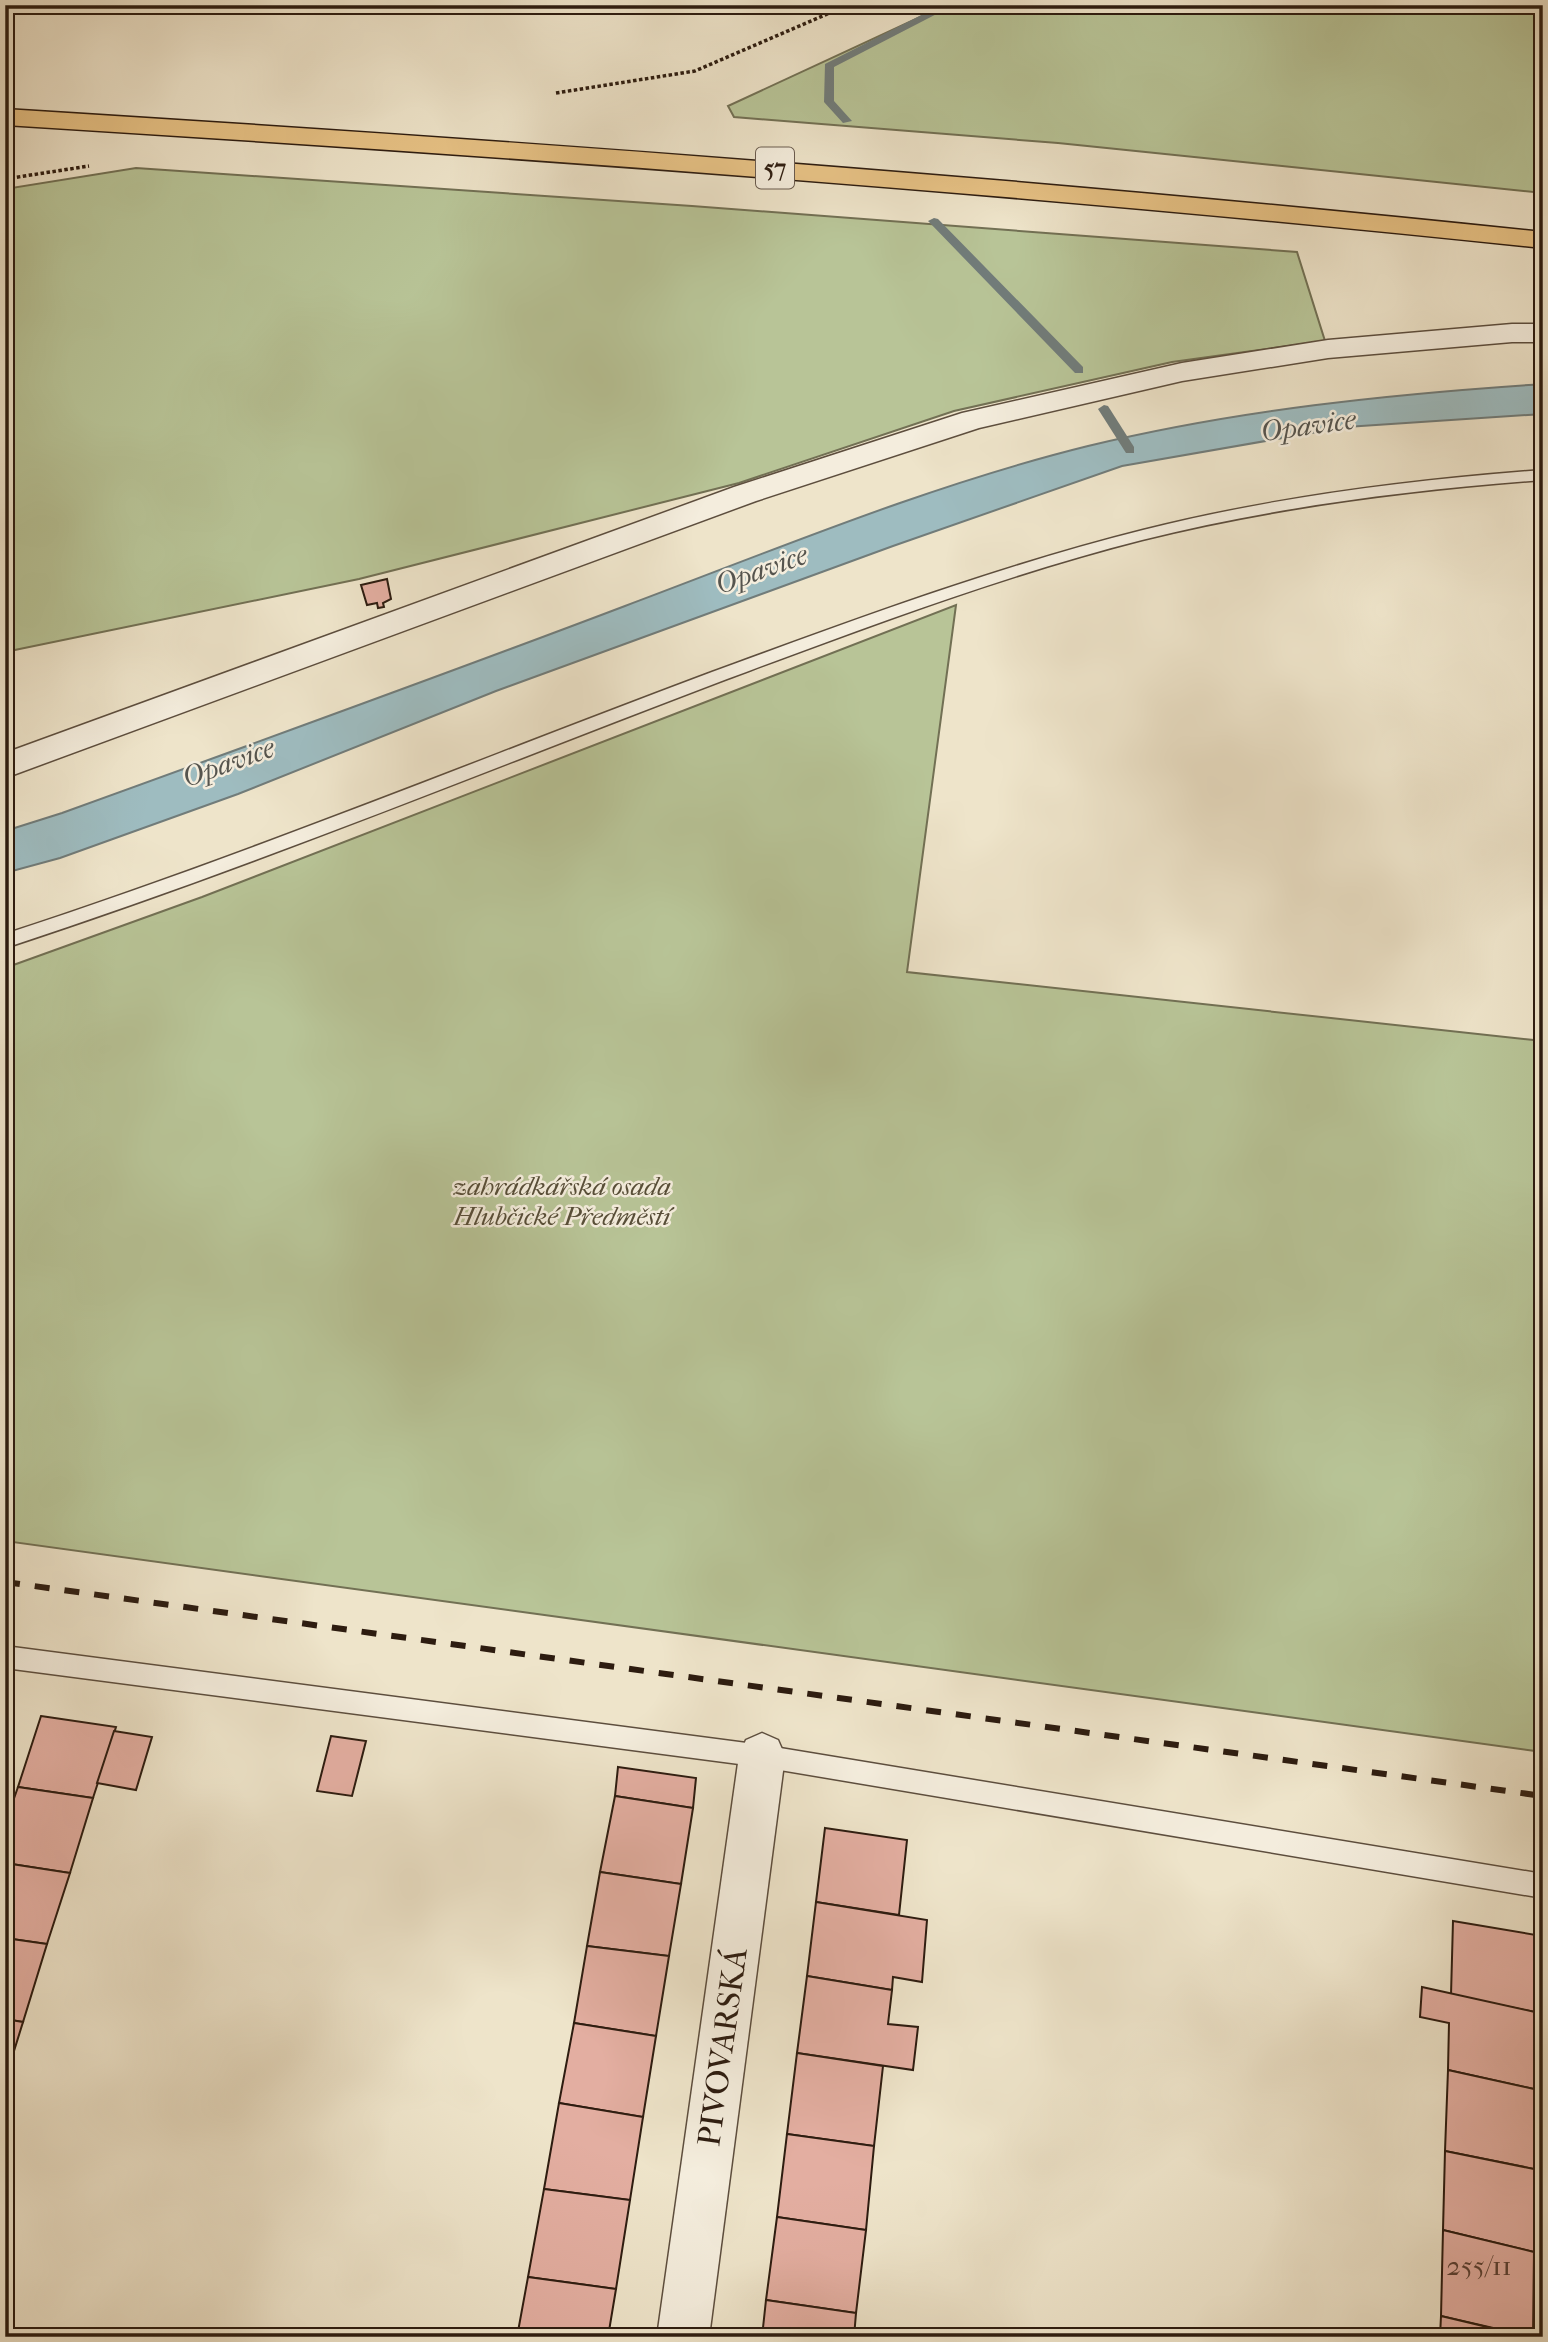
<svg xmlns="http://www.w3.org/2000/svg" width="1548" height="2342" viewBox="0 0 1548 2342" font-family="'IM FELL French Canon',serif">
<rect width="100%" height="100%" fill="#eee4ca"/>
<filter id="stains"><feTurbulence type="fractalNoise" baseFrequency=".00286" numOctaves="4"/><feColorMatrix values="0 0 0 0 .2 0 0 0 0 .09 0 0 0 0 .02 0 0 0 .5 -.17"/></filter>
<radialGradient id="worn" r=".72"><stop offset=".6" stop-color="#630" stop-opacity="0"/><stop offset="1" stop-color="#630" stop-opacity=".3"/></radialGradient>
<g fill="#b8c497" stroke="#727054" stroke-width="2">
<path d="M946,5H1543V193L1058,143L734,117L728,106Z"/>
<path d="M136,168L692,206L1297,252L1325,341L1172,362L954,411L739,483L359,579L5,652V189Z"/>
<path d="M956,605L907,972L1543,1041V1752L5,1541V968L202,897Z"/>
</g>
<path fill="#9ebcc0" stroke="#717c7a" stroke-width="2" d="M1543,384V414L1346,427L1122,466L893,546L496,691L238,794L60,858L5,873V831L62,813C250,745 438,677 625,606C777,549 930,485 1088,446C1237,410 1390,394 1543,384Z"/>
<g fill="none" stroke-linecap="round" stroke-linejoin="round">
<g fill="#717c7a" fill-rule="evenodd">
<path d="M941,5H954L834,67V101L852,121L843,123L824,102L825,64Z"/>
<path d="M934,218L938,219L1083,367V373H1075L930,223L928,221Z"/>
<path d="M1104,405L1108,406L1134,447V453H1126L1098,409Z"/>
</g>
</g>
<g fill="#e3aea1" stroke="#2d1c10" stroke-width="2">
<path d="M387,579L391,599L383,603L384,607L378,608L377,603L367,605L361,585Z"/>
<path d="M41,1716L116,1727L93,1798L18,1787Z"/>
<path d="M114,1731L152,1737L136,1790L97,1783Z"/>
<path d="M331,1736L366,1741L352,1796L317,1791Z"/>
<path d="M618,1767L696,1778L693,1808L615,1796Z"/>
<path d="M18,1787L93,1798L70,1873L5,1863V1824Z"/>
<path d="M615,1796L693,1808L681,1884L600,1872Z"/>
<path d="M825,1828L907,1840L899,1915L816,1902Z"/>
<path d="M5,1863L70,1873L47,1944L5,1938Z"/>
<path d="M600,1872L681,1884L669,1956L587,1946Z"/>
<path d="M816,1902L927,1920L922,1982L893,1977L892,1990L807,1976Z"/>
<path d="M1453,1921L1536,1935L1535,2012L1451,1995Z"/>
<path d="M5,1938L47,1944L23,2022L5,2019Z"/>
<path d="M587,1946L669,1956L656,2036L574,2023Z"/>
<path d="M807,1976L892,1990L888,2024L918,2027L913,2070L797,2053Z"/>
<path d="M1422,1987L1535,2012L1534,2089L1448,2070L1449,2023L1420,2017Z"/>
<path d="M5,2019L23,2022L5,2080Z"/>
<path d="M574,2023L656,2036L643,2117L559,2103Z"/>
<path d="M797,2053L883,2066L874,2146L787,2134Z"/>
<path d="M1448,2070L1534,2089V2169L1445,2151Z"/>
<path d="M559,2103L643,2117L630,2200L544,2189Z"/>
<path d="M787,2134L874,2146L866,2230L777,2217Z"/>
<path d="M1445,2151L1534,2169V2252L1443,2230Z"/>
<path d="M544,2189L630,2200L616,2289L528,2277Z"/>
<path d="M777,2217L866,2230L856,2313L766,2300Z"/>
<path d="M1443,2230L1534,2252L1533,2337L1441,2316Z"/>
<path d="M528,2277L616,2289L608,2337H517Z"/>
<path d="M766,2300L856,2313L854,2337H762Z"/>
<path d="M1441,2316L1529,2337H1440Z"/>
</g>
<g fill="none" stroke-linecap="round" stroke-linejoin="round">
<g stroke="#5d4e3e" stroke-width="3">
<g id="service">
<path d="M1543,470V480C1408,490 1274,507 1142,540C1001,576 864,628 727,679C487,770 250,868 5,948V934C244,856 477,760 712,672C854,620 996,567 1143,530C1274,497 1408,480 1543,470Z"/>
<path d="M5,1646L762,1745L1543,1874V1898L762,1767L5,1668Z"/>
</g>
</g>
<g stroke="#5d4e3e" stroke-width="3">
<g id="minor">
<path d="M1512,324H1543V342H1512L1328,358L1182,381L979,428L756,501L5,778V753L734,487L962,413L1182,363L1328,340Z"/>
<path d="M762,1733L778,1740L785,1756L709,2337H657L739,1756L746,1740Z"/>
</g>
</g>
<g stroke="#2d1c10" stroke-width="3">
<path id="primary" d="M5,109C519,141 1031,178 1543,232V248C1031,194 519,157 5,125Z"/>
</g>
<g stroke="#2d1c10" stroke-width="3.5" stroke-dasharray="3.5 2.5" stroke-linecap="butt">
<path d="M556,93L695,71L848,5"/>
<path d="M5,179L89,166"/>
</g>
<use href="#service" fill="#f4eddd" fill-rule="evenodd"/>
<use href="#minor" fill="#f4eddd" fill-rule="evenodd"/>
<use href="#primary" fill="#e7c285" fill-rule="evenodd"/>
<path stroke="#2d1c10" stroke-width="6" stroke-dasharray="15 15" stroke-linecap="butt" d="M5,1582L1543,1796"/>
</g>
<g text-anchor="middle" stroke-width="5" stroke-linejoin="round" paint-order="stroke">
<rect fill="#f4eddd" stroke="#695b4e" stroke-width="2" x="756" y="147.5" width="38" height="41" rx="5"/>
<g font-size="24" font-weight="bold" fill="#2d1c10">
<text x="775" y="176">57</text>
</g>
<g font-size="26" font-style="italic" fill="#574e38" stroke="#f4eddd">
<text x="562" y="1195">zahrádkářská osada<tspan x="562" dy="30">Hlubčické Předměstí</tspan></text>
</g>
<g font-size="28" font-style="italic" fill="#55544e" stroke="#f4eddd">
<text transform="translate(1308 425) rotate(-8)" y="10">Opavice</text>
<text transform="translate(761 569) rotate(-20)" y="10">Opavice</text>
<text transform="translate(228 762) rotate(-20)" y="10">Opavice</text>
</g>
<g font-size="28" fill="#5a4034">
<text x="1479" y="2275">255/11</text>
</g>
<g font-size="32" fill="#2d1c10" stroke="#f4eddd">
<text transform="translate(722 2047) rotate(-82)" y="11">PIVOVARSKÁ</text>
</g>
</g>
<rect width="1548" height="2342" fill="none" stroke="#eee4ca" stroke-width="28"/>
<rect x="7" y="7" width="1534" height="2328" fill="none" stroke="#2d1c10" stroke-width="3.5"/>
<rect x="14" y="14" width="1520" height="2314" fill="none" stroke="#2d1c10" stroke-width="2"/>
<rect width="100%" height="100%" filter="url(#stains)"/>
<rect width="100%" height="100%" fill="url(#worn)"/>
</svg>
